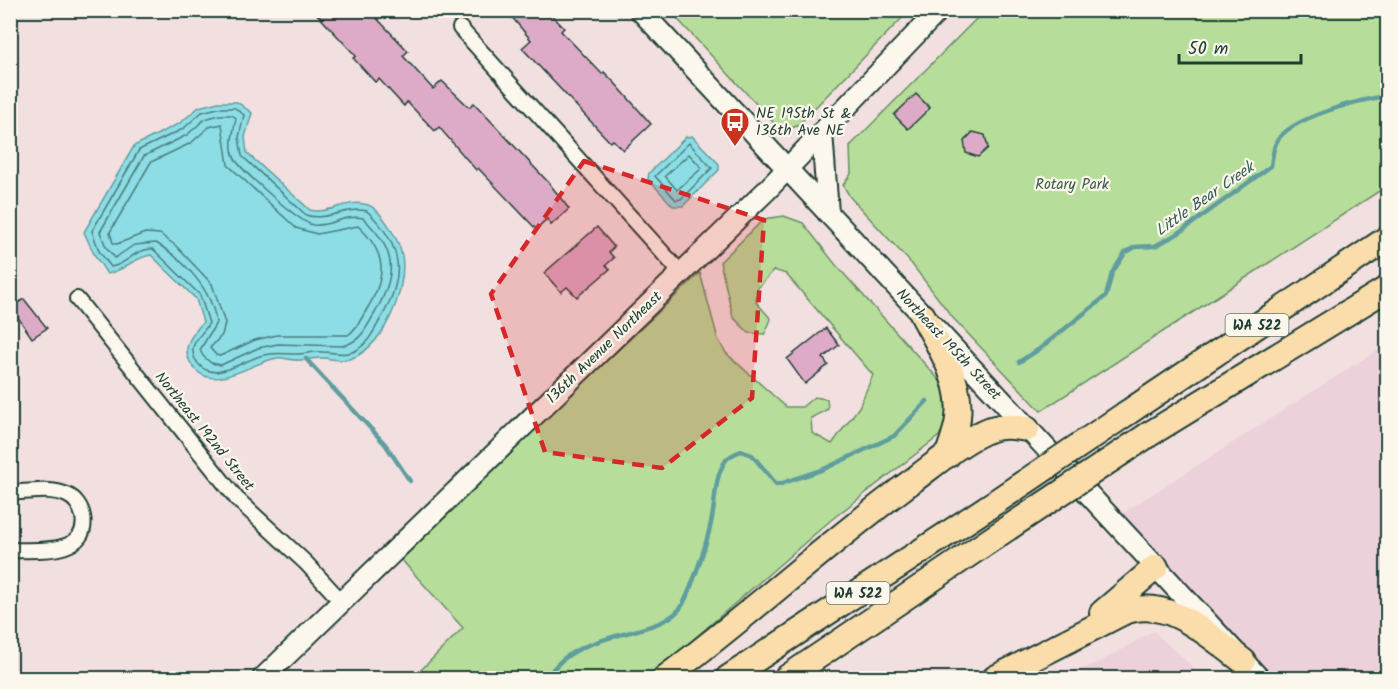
<svg xmlns="http://www.w3.org/2000/svg" width="1398" height="689" viewBox="0 0 1398 689" font-family="Kalam,sans-serif">
<rect width="100%" height="100%" fill="#f2e0e1"/>
<filter id="ink" filterUnits="userSpaceOnUse"><feTurbulence type="fractalNoise" baseFrequency=".0167" numOctaves="2"/><feDisplacementMap in="SourceGraphic" scale="12" xChannelSelector="R" yChannelSelector="G"/><feConvolveMatrix kernelMatrix="1 2 1 2 8 2 1 2 1" color-interpolation-filters="sRGB"/></filter>
<g filter="url(#ink)">
<g fill="#ecd0da">
<path d="M1387,344V678H1258L1112,520Z"/>
<path d="M1153,631L1205,678H1060L1100,662Z"/>
</g>
<g fill="#b6de9a" stroke="#6a8e67" stroke-width="1.5">
<path d="M670,11H909L797,126C786,130 781,130 773,122Z"/>
<path d="M984,11H1387V186L1041,411L953,318L911,263L850,197L843,185L851,174L850,146Z"/>
<path d="M784,216L803,223L836,265L940,381C949,405 952,413 939,436L831,520L649,678H413L463,628L399,557L700,273L718,339L726,353L786,407H802L814,397L827,399L828,409L811,418L812,433L832,444L859,407L873,375L786,274L774,270L757,289L756,302L771,319L765,334L749,333L733,317L720,262L764,219Z"/>
</g>
<g fill="#8cdde5" stroke="#609d9e" stroke-width="1.5">
<path d="M218,102H237L252,113L245,137L247,153L310,210C329,215 347,198 368,205C382,210 400,242 402,256C408,289 382,354 345,360C338,361 330,358 322,358C313,358 304,361 295,360C288,360 283,357 277,358C251,362 209,398 190,362C181,346 193,334 203,322L196,299L151,255C130,259 127,270 107,274L94,254L84,232L134,146L180,123L199,107Z"/>
<path d="M692,136L719,164V170L683,206H673L648,179L649,173L686,137Z"/>
</g>
<g fill="none" stroke-linecap="round" stroke-linejoin="round">
<g stroke="#4b7d7b" stroke-width="1.5">
<path d="M218,108H235L244,115L239,137L242,156L306,215C326,222 346,206 367,211C404,246 406,277 380,320C373,332 368,344 355,351C344,356 334,352 323,352C314,351 305,354 296,354C284,354 276,352 264,355C243,359 211,388 195,359C187,343 203,335 209,323L200,295L153,249C135,248 127,265 111,267L99,251L92,231L139,150L183,129L202,112Z"/>
<path d="M219,115H232L236,118C234,132 228,145 235,159C242,171 300,223 313,225C330,227 345,214 363,218C400,253 396,278 372,318C364,332 359,342 342,346L278,344L258,348L221,365L211,363L203,356L200,350L216,323C213,290 183,259 156,243L134,245L115,258L106,247L100,232L144,156L187,135L205,119Z"/>
<path d="M222,124L228,165L296,228L317,234L358,226C387,253 387,277 367,309C361,319 357,329 348,335H277L255,340L220,356L216,355L210,348L222,335L225,323L212,284L176,246L160,234L145,233L117,244L113,243L110,232L151,162L191,143L209,127Z"/>
<path d="M689,143L712,168L681,199L676,200L655,176Z"/>
<path d="M689,154L702,168L677,190L665,176Z"/>
</g>
<g stroke="#609d9e" stroke-width="4.5">
<path d="M306,359L385,444L410,481"/>
<path d="M1019,362L1038,350L1106,296L1112,273L1125,253L1135,247L1155,246L1179,233L1271,166C1272,159 1273,149 1276,143C1287,118 1362,99 1388,96"/>
<path d="M547,678C577,626 664,640 683,604C693,585 708,540 712,518C716,499 714,477 726,460C729,456 736,453 741,451L752,455L777,485L824,469L894,436L927,401"/>
</g>
</g>
<g fill="#ddabc8" stroke="#1f3d34" stroke-width="1.5">
<path d="M313,10H369L408,51L403,56L433,89L442,81L469,107L474,103L549,183L569,209L551,225L547,219L536,229L478,168L476,170L439,127L435,131L407,102L404,106L379,79L375,82L353,58L356,56Z"/>
<path d="M506,10H547L564,28L561,31L602,74L604,72L614,82L651,124L623,150L613,140L610,142L522,48L531,40Z"/>
<path d="M916,94L930,108L908,129L894,115Z"/>
<path d="M973,132L985,135L988,148L978,157L966,153L964,141Z"/>
<path d="M597,227L614,247L609,252L614,258L606,265L610,269L577,297L567,287L561,292L544,273Z"/>
<path d="M24,299L47,328L32,338L11,307Z"/>
<path d="M826,328L839,345L823,358L828,365L805,384L787,359Z"/>
</g>
<g fill="none" stroke-linecap="round" stroke-linejoin="round">
<g stroke="#1f3d34" stroke-width="18">
<g id="street">
<path d="M460,28L681,273"/>
<path d="M77,299L237,499L306,563L342,602"/>
<path d="M10,492C28,493 50,487 67,495C75,498 81,507 83,516C90,556 35,550 10,550"/>
</g>
</g>
<g stroke="#1f3d34" stroke-width="24">
<g id="secondary">
<path d="M640,10L1259,678"/>
<path d="M822,132L828,213"/>
<path d="M263,678L766,191L939,10"/>
</g>
</g>
<g stroke="#1f3d34" stroke-width="28">
<g id="highway">
<path d="M923,316C939,347 963,382 958,418C957,431 951,443 948,455"/>
<path d="M1127,413L1388,238"/>
<path d="M1148,435L1388,288"/>
<path d="M1102,613L1156,567"/>
<path d="M665,678C747,617 822,548 904,487C931,468 960,441 991,429C1003,425 1015,427 1027,429"/>
<path d="M728,678L988,507"/>
<path d="M786,678L1008,528"/>
<path d="M995,678L1122,613C1167,594 1209,636 1243,661"/>
</g>
</g>
<use href="#street" stroke="#fbf7ec" stroke-width="14"/>
<use href="#secondary" stroke="#fbf7ec" stroke-width="20"/>
<use href="#highway" stroke="#faddab" stroke-width="24"/>
<g stroke="#1f3d34" stroke-width="28" stroke-linecap="butt">
<g id="highway-bridge">
<path d="M988,507L1127,413"/>
<path d="M1008,528L1148,435"/>
</g>
</g>
<use href="#highway-bridge" stroke="#faddab" stroke-width="24"/>
</g>
</g>
<path fill="#d62828" fill-opacity="0.2" stroke="#d62828" stroke-width="4.5" stroke-dasharray="12 8" stroke-linejoin="round" d="M584,161L764,220L752,398L662,468L545,452L491,294Z"/>
<defs>
<g id="bus-pin" transform="scale(1.5)"><path d="M0 17L-7.5 6A9.5 9.5 0 1 1 7.5 6Z" fill="#c8321e" stroke="#fbf7ec"/><path d="M-5-6H5V4H4V6H2V4H-2V6H-4V4H-5ZM-3.5-4V0h7V-4ZM-3.5 1.2v1.5H-2V1.2ZM2 1.2v1.5H3.5V1.2Z" fill="#fff"/></g>
</defs>
<g fill-rule="evenodd">
<use href="#bus-pin" x="735" y="122"/>
</g>
<g text-anchor="middle" stroke-width="4.5" stroke-linejoin="round" paint-order="stroke">
<g fill="#fbf7ec" stroke="#61756b" stroke-width="1.5">
<rect x="1225.5" y="314" width="63" height="22" rx="4.5"/>
<rect x="826.5" y="582" width="63" height="22" rx="4.5"/>
</g>
<g font-size="14" font-weight="bold" fill="#1f3d34">
<text x="1257" y="330">WA 522</text>
<text x="858" y="598">WA 522</text>
</g>
<g font-size="15" fill="#1f3d34" stroke="#fbf7ec" text-anchor="start">
<text x="756" y="118">NE 195th St &amp;<tspan x="756" dy="17">136th Ave NE</tspan></text>
</g>
<g font-size="15" fill="#3d5d48" stroke="#fbf7ec">
<text x="1072" y="189">Rotary Park</text>
</g>
<g font-size="15" fill="#1f3d34" stroke="#fbf7ec">
<text transform="translate(949 344) rotate(47)" y="5">Northeast 195th Street</text>
<text transform="translate(604 347) rotate(-44)" y="5">136th Avenue Northeast</text>
<text transform="translate(205 431) rotate(51)" y="5">Northeast 192nd Street</text>
</g>
<g font-size="16" font-style="italic" fill="#355d57" stroke="#fbf7ec">
<text transform="translate(1204 198) rotate(-35)" y="6">Little Bear Creek</text>
</g>
</g>
<rect width="1398" height="689" fill="none" stroke="#fbf7ec" stroke-width="36"/>
<rect x="18" y="18" width="1362" height="653" fill="none" stroke="#1f3d34" stroke-width="2" filter="url(#ink)"/>
<path d="M1179 54v9h122v-9" fill="none" stroke="#1f3d34" stroke-width="3"/>
<text x="1188" y="54" font-size="18" fill="#1f3d34" stroke="#fbf7ec" stroke-width="4.5" paint-order="stroke">50 m</text>
</svg>
